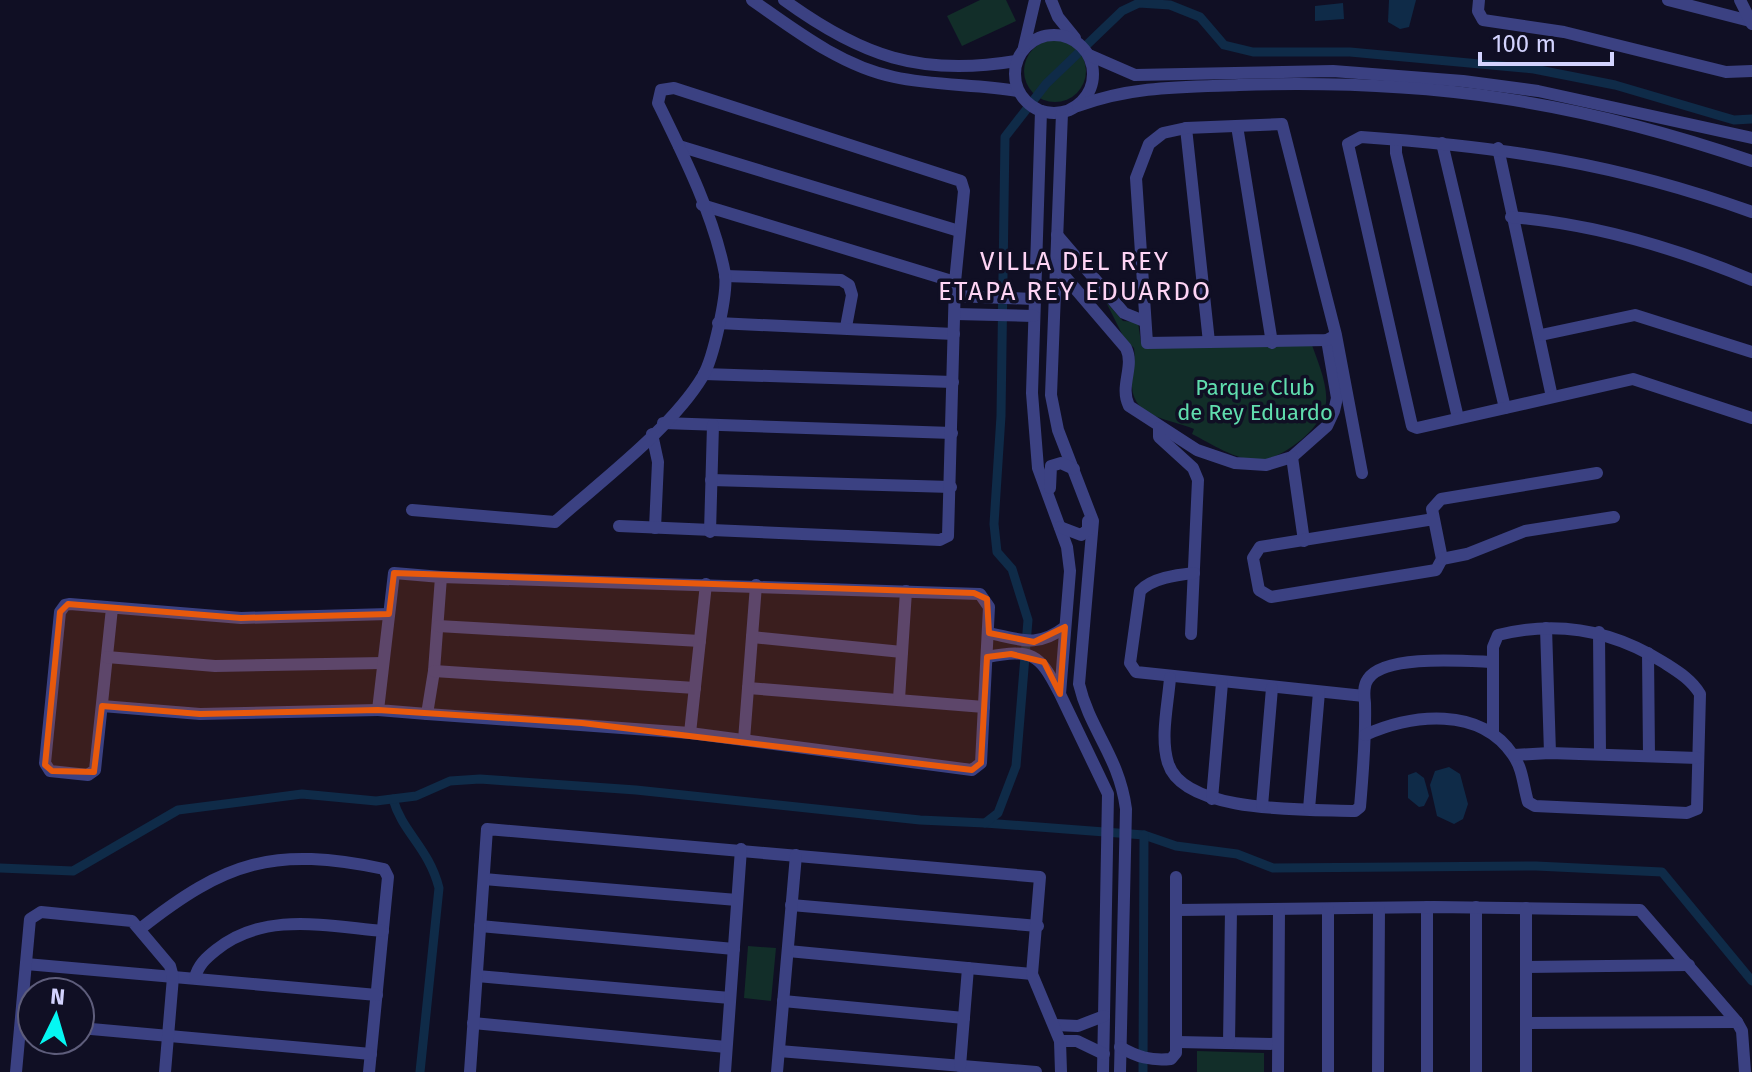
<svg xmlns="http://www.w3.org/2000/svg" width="1752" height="1072" viewBox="0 0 1752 1072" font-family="'Fira Sans',sans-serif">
<rect width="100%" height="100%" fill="#100f24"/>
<g fill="#122e29">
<path d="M980,0H1006L1016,21L962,46L947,16Z"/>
<circle cx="1055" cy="71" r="31"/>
<path d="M1106,302L1123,321L1138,322L1141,343L1311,342C1317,360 1328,384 1326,403C1322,428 1286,456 1263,460C1240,463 1212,444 1192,434L1194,429C1172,419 1134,419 1132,387C1131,374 1136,362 1134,348L1124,338Z"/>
<path d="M748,946L776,948L771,1001L744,998Z"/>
<path d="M1197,1051L1264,1053V1072H1197Z"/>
</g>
<g fill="#0f2b48">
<path d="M1389,0H1416L1409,27L1400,29L1388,22Z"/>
<path d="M1343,3L1344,19L1315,21V6Z"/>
<path d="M1449,767L1460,774L1468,804L1463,819L1454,824L1437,816L1430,785L1435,771Z"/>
<path d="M1416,772L1424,778L1429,796L1424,806L1419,807L1408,798V775Z"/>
</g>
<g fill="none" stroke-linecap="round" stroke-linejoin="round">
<g stroke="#0f2b48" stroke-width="9">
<path d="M393,799C402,832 429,848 439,888L420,1072"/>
<path d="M985,823L1144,835L1176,846L1237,854L1273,868L1536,866L1662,872L1752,981"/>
<path d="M0,868L73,871L178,810L302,794L376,801L416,796L450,781L480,779L636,790L920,820L985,823L998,813L1016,766L1028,620L1012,569L997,552L994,524L1001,416L1005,137L1046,84L1122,11L1139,3L1170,5L1200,17L1224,45L1253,52H1350L1534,69L1615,85L1734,120L1752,119"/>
<path d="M1143,1072L1144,835"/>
</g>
<g stroke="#3b4182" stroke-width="12">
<path d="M752,0C795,30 841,66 894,77C935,86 977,84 1018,91"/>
<path d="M784,0C861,56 920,77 1016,61"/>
<path d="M1051,0L1058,17L1075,38"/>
<path d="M1479,0L1478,11L1483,20L1564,32L1726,72L1752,71"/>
<path d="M1668,0L1750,21"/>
<path d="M1740,0L1752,24"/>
<circle cx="1054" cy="74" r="39"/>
<path d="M1024,47L1035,0"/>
<path d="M1089,55L1135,75L1333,71L1463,81L1538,91L1752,138"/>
<path d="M1078,106C1131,86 1183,87 1239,85C1428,79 1573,100 1752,161"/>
<path d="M1041,111L1032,393L1038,468L1067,547L1070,571L1060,694L1108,794L1103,1072"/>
<path d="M1062,113L1051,395L1058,430L1093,521L1079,684C1090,731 1119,756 1126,809L1120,1072"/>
<path d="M1237,126L1272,343"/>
<path d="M1186,128L1209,342"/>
<path d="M1396,140V153L1458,418"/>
<path d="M1442,143L1505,408"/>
<path d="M679,146L959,231"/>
<path d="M1498,148L1552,397"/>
<path d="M702,205L955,282"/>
<path d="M1752,212C1616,163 1504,147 1361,137L1348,144L1412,426L1417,428L1633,379L1752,418"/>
<path d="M1511,217C1594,224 1676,248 1752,280"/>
<path d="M1057,235L1124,313L1144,321"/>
<path d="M1055,265L1126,348C1135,367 1119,386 1129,406L1197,450L1235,463L1266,465L1292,457L1327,426L1334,411L1337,398L1327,340"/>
<path d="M725,276L841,280L849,285L852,295L846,327"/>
<path d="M955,296L1034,299"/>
<path d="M955,314L1034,316"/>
<path d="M718,323L954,334"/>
<path d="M1336,335L1327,340L1147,343L1136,178L1149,144L1163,133L1186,128L1282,124L1336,335L1362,473"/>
<path d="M1541,335L1635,315L1752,352"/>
<path d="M704,374L953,382"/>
<path d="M663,423L952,433"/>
<path d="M1159,428V437L1193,468L1198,480L1191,634"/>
<path d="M652,434L658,462L655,528"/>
<path d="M1292,457L1304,541"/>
<path d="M711,480L951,487"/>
<path d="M1050,488L1051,466L1061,463L1074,469"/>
<path d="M412,510L555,522C601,481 672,428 703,376C713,359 728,294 725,274C714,216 684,156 658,103L661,90L674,88L961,181L964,191L955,282L948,536L940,540L619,526"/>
<path d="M1434,519L1260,547L1253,558L1259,590L1271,597L1436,570L1442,559L1432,509L1441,499L1597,473"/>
<path d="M1060,527L1081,535L1088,530V521"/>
<path d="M710,532L713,425"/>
<path d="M1442,559L1467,554L1525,531L1614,517"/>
<path d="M1194,573C1176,575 1152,578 1140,591L1130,663L1136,672L1364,696"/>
<path d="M441,577L980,594L989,607L981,763L972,770L690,733L427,714L434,671Z"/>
<path d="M112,608L95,770L88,775L50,771L45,763L60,612L65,605L70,604L241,618L389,614"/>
<path d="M438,626L700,641"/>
<path d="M1546,628L1550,753"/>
<path d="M1599,632L1600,754"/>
<path d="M989,633C1022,640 1037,648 1065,627"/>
<path d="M752,637L902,652"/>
<path d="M1648,653L1649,756"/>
<path d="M107,657L215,666L383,663"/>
<path d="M987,657C1032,649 1039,653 1059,692"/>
<path d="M434,671L695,688"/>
<path d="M1170,678C1168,705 1160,737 1168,763C1184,815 1311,809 1355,811L1360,807C1363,772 1366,738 1365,703C1364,695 1363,686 1368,679C1384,654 1466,661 1493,662"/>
<path d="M748,688L984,707"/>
<path d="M899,699L906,591"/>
<path d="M102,706L200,714L378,710"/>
<path d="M427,714L378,710L394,573L441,577"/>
<path d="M690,733L706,584"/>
<path d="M1365,735C1412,714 1480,706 1513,755C1523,769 1523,785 1528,802L1535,806L1687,813L1697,809L1700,694C1691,679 1677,671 1663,662C1612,630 1557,620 1498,635L1493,647V733"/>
<path d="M744,740L756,585"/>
<path d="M1514,755L1550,753L1698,758"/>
<path d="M1212,799L1222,683"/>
<path d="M1262,806L1272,688"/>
<path d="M1309,809L1319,692"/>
<path d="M484,879L737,900"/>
<path d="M791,905L1038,926"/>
<path d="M1427,907V1072"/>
<path d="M1476,907V1072"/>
<path d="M1176,910L1434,907L1640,910L1737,1022L1742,1031L1745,1072"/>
<path d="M480,926L734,949"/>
<path d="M140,929C226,861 274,846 384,869L388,877L369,1072"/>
<path d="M788,951L1032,974"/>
<path d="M26,964L377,995"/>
<path d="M1526,967L1689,965"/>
<path d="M477,976L730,998"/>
<path d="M195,978C198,965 206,958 216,950C264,911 326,926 383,931"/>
<path d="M783,1001L964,1018"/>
<path d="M473,1023L726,1047"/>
<path d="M1527,1023L1737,1022"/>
<path d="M1055,1025L1078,1026L1104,1016"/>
<path d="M80,1028L371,1054"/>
<path d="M1060,1041H1077L1104,1054"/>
<path d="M1178,1042L1278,1044"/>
<path d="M1229,1043L1231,910"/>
<path d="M1120,1047C1137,1057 1151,1061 1171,1059L1176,1053V877"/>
<path d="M779,1051L1036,1072"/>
<path d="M960,1066L968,968"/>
<path d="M16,1072L30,919L41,912L132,921L170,966L173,977L165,1072"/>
<path d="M470,1072L487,829L1040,877L1032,974L1060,1041L1061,1072"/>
<path d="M725,1072L741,849"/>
<path d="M777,1072L796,855"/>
<path d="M1278,1072L1279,909"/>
<path d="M1328,1072V909"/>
<path d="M1378,1072L1379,908"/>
<path d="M1526,1072V908"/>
</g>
</g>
<path fill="#e8590c" fill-opacity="0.2" stroke="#e8590c" stroke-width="6" stroke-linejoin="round" d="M394,573L974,593L987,599L989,633L1034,642L1065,627L1060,694L1044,662L1011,654L987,657L981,763L972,770L582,723L378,710L200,714L102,706L94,772L52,771L45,765L60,612L68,604L241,618L389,614Z"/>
<g text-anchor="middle" stroke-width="7" stroke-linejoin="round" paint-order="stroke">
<g font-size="22" fill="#60ddae" stroke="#100f24">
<text x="1255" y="395">Parque Club<tspan x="1255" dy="25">de Rey Eduardo</tspan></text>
</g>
<g font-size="26" letter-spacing="2" fill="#fed4f4" stroke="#100f24">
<text x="1075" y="270">VILLA DEL REY<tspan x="1075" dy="30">ETAPA REY EDUARDO</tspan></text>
</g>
</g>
<g transform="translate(56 1016) rotate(5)"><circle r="38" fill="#100f24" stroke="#5e5d7b" stroke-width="2"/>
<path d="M0-6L14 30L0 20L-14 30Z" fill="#05f7f2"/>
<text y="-12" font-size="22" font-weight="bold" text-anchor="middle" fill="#d3d3fe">N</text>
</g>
<path d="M1480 52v12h132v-12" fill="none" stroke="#d3d3fe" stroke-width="4"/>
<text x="1492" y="52" font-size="24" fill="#d3d3fe" stroke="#100f24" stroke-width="6" paint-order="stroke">100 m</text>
</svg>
